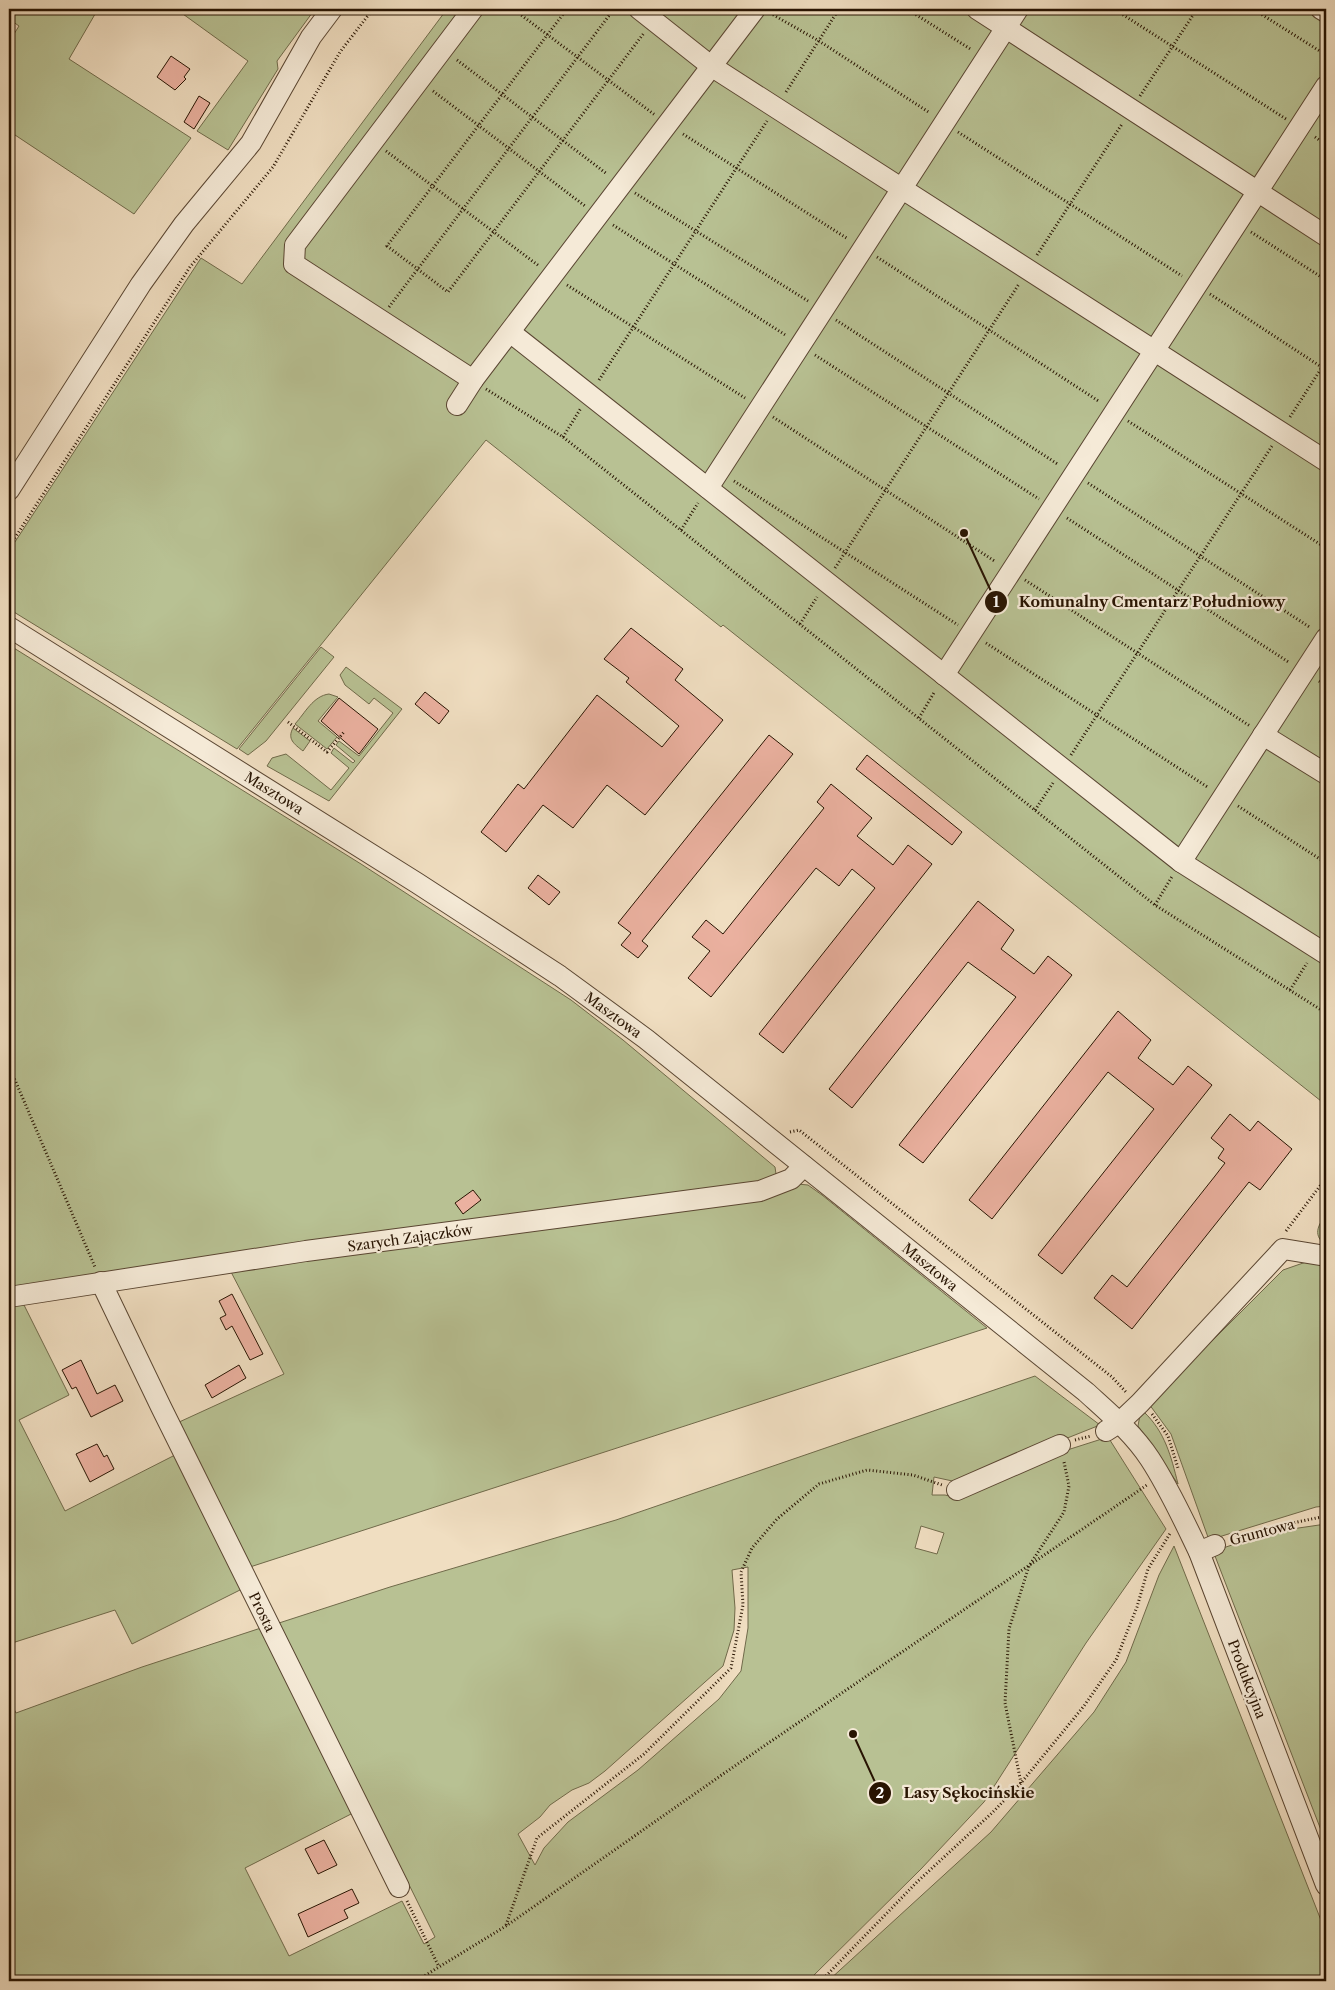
<svg xmlns="http://www.w3.org/2000/svg" width="1335" height="1990" viewBox="0 0 1335 1990" font-family="'Libre Caslon Text',serif">
<rect width="100%" height="100%" fill="#f0dec1"/>
<filter id="stains"><feTurbulence type="fractalNoise" baseFrequency=".004" numOctaves="4"/><feColorMatrix values="0 0 0 0 .2 0 0 0 0 .09 0 0 0 0 .02 0 0 0 .5 -.17"/></filter>
<radialGradient id="worn" r=".72"><stop offset=".6" stop-color="#630" stop-opacity="0"/><stop offset="1" stop-color="#630" stop-opacity=".3"/></radialGradient>
<g fill="#b8c193" stroke="#706a4a" fill-rule="evenodd">
<path d="M9,9H98L69,59L191,138L134,214L9,131V42L19,26L9,19Z"/>
<path d="M176,9H315L277,61L278,69L228,150L197,131L248,61Z"/>
<path d="M447,9H1326V1105L723,625L721,627L486,440L237,749L9,609V551L201,258L242,284Z"/>
<path d="M9,645L361,864L571,1000L623,1040L775,1167L776,1174L757,1185L9,1290Z"/>
<path d="M321,647L334,657L266,741L248,755L239,749Z"/>
<path d="M346,667L402,709L329,801L267,766L272,758L286,754L331,790L349,768L331,753L334,748L353,763L355,761L336,745L339,741L359,756L393,713L374,698L369,704L345,685L340,675Z"/>
<path d="M329,694L338,697L318,721L337,737L327,749L295,724C305,713 313,696 329,694Z"/>
<path d="M293,728L310,741L303,751C294,744 287,739 293,728Z"/>
<path d="M797,1184L808,1185L822,1195L987,1328L250,1567L177,1423L284,1374L230,1270Z"/>
<path d="M1326,1215V1245C1313,1236 1317,1226 1326,1215Z"/>
<path d="M1306,1262L1326,1265V1506L1316,1507L1209,1540L1171,1434L1149,1404L1283,1270Z"/>
<path d="M22,1301L69,1395L19,1420L65,1511L177,1454L244,1588L132,1644L115,1610L9,1644V1303Z"/>
<path d="M1035,1376L1100,1425L957,1482L934,1477L932,1495H945L958,1498L1039,1459L1108,1437L1166,1529L1086,1643L984,1802L921,1869L808,1981H9V1699L16,1713L142,1667L264,1627L355,1812L245,1868L289,1956L402,1901L424,1944L435,1937L279,1623L390,1587L616,1520ZM921,1526L944,1533L937,1554L915,1548ZM748,1567V1628L741,1671L719,1699L638,1770L568,1822L544,1848L535,1865L518,1834L540,1817L550,1805L572,1790L589,1783L605,1771L723,1666L734,1630L735,1608L732,1570Z"/>
<path d="M1144,1412C1165,1432 1171,1456 1178,1484L1138,1426L1140,1415Z"/>
<path d="M1326,1524V1843L1215,1556L1223,1548L1256,1537L1278,1531Z"/>
<path d="M1174,1546L1326,1933V1981H828L991,1832L1094,1712L1126,1662L1159,1575Z"/>
</g>
<g fill="#ebb1a0" stroke="#281402">
<path d="M171,56L190,69L184,77L186,79L175,90L157,77Z"/>
<path d="M199,96L210,103L194,129L184,122Z"/>
<path d="M631,628L683,669L675,680L723,720L645,815L607,785L573,828L543,805L506,852L481,832L518,784L524,789L597,695L662,747L679,726L626,682L629,678L604,659Z"/>
<path d="M425,692L449,711L439,724L415,704Z"/>
<path d="M339,698L378,729L359,754L321,721Z"/>
<path d="M769,735L793,754L642,941L648,946L638,958L621,945L631,933L618,923Z"/>
<path d="M867,755L962,832L952,845L856,769Z"/>
<path d="M831,784L872,818L857,836L893,865L908,845L932,864L783,1053L759,1034L875,888L852,869L839,886L816,868L711,997L688,978L710,951L692,937L706,920L723,934L824,808L817,802Z"/>
<path d="M538,875L560,892L549,905L528,888Z"/>
<path d="M978,901L1014,930L1001,949L1034,974L1048,956L1072,975L923,1163L899,1145L1016,997L968,962L852,1108L829,1089Z"/>
<path d="M1118,1011L1151,1040L1138,1058L1173,1085L1188,1066L1212,1085L1062,1274L1038,1255L1154,1109L1108,1072L992,1219L969,1200Z"/>
<path d="M1230,1114L1250,1131L1258,1121L1292,1149L1260,1190L1249,1182L1132,1329L1094,1298L1112,1275L1127,1287L1215,1176L1225,1163L1218,1158L1224,1149L1211,1138Z"/>
<path d="M473,1190L481,1200L463,1214L455,1203Z"/>
<path d="M232,1294L263,1354L250,1360L232,1326L226,1330L220,1318L226,1315L219,1301Z"/>
<path d="M81,1360L97,1394L115,1385L123,1401L91,1417L76,1387L72,1389L62,1370Z"/>
<path d="M239,1365L246,1378L212,1398L205,1385Z"/>
<path d="M97,1444L104,1457L107,1455L114,1469L90,1482L76,1454Z"/>
<path d="M324,1840L337,1865L318,1874L305,1849Z"/>
<path d="M352,1889L359,1903L344,1910L348,1918L308,1937L298,1914Z"/>
</g>
<g fill="none" stroke-linecap="round" stroke-linejoin="round">
<g stroke="#5a4632" stroke-width="22">
<g id="minor">
<path d="M473,9L295,245L294,264L473,380"/>
<path d="M639,9L711,66L1326,461"/>
<path d="M977,9L1326,236"/>
<path d="M1321,9L1326,12"/>
<path d="M510,332L1181,862L1326,954"/>
<path d="M457,405L473,380L755,9"/>
<path d="M708,488L1018,9"/>
<path d="M9,490L141,284L184,224L251,143L311,37L332,9"/>
<path d="M9,627L417,883L560,976L646,1039L1086,1392C1109,1413 1133,1433 1150,1459C1169,1488 1184,1521 1199,1552L1326,1885"/>
<path d="M944,675L1326,86"/>
<path d="M1263,735L1326,774"/>
<path d="M1181,862L1326,638"/>
<path d="M101,1282L161,1407L399,1887"/>
<path d="M9,1297L306,1251L760,1191L791,1179L804,1166"/>
<path d="M1106,1431L1120,1422L1140,1403L1283,1249L1326,1256"/>
<path d="M957,1490L1060,1445"/>
<path d="M1199,1552L1215,1545"/>
</g>
</g>
<g stroke="#281402" stroke-width="3" stroke-dasharray="1 2.5" stroke-linecap="butt">
<path d="M513,9L655,115"/>
<path d="M567,9L387,246L448,292L644,33"/>
<path d="M907,9L972,50"/>
<path d="M1114,9L1286,119"/>
<path d="M1253,9L1326,55"/>
<path d="M770,13L819,41L930,113"/>
<path d="M457,60L607,174"/>
<path d="M433,91L585,206"/>
<path d="M786,92L839,9"/>
<path d="M1140,96L1197,9"/>
<path d="M958,132L1182,276"/>
<path d="M683,134L848,239"/>
<path d="M1315,137L1326,145"/>
<path d="M386,151L539,266"/>
<path d="M635,193L808,301"/>
<path d="M613,225L787,336"/>
<path d="M1251,232L1326,280"/>
<path d="M1037,255L1122,124"/>
<path d="M877,257L1100,402"/>
<path d="M567,285L745,398"/>
<path d="M1210,294L1326,370"/>
<path d="M389,307L614,9"/>
<path d="M836,320L1059,465"/>
<path d="M815,355L1039,499"/>
<path d="M599,380L767,121"/>
<path d="M486,389L563,437L1155,905L1326,1013"/>
<path d="M773,417L996,562"/>
<path d="M1290,417L1326,361"/>
<path d="M1128,421L1326,548"/>
<path d="M563,437L581,408"/>
<path d="M734,481L958,625"/>
<path d="M1088,483L1311,628"/>
<path d="M1067,518L1290,663"/>
<path d="M681,530L698,503"/>
<path d="M9,547L190,267L273,167L340,52L373,9"/>
<path d="M835,568L1019,284"/>
<path d="M1025,580L1250,726"/>
<path d="M800,624L817,597"/>
<path d="M986,643L1209,788"/>
<path d="M1319,681L1326,686"/>
<path d="M919,718L935,691"/>
<path d="M288,722L327,752L344,732"/>
<path d="M1071,755L1272,446"/>
<path d="M1238,806L1326,863"/>
<path d="M1035,810L1053,783"/>
<path d="M1155,905L1173,875"/>
<path d="M1290,990L1307,963"/>
<path d="M9,1066L95,1267"/>
<path d="M790,1132L799,1130L1112,1377L1126,1392"/>
<path d="M1286,1231L1326,1178"/>
<path d="M1152,1414L1168,1436L1178,1468"/>
<path d="M1075,1440L1091,1436"/>
<path d="M1230,1540L1259,1530L1326,1516"/>
<path d="M1021,1783L1005,1703L1009,1629L1029,1566L1064,1512L1069,1486L1064,1462"/>
<path d="M407,1901L439,1967"/>
<path d="M506,1925L537,1838L644,1754L731,1668L743,1605L741,1572L752,1548L777,1519L819,1484L867,1470L913,1475L942,1485"/>
<path d="M416,1981L506,1926L723,1774L1147,1485"/>
<path d="M821,1981L918,1881L993,1812L1021,1783L1084,1706L1116,1660L1137,1607L1148,1569L1171,1532"/>
</g>
<use href="#minor" stroke="#f5ead7" stroke-width="20"/>
</g>
<g text-anchor="middle" stroke-width="4.5" stroke-linejoin="round" paint-order="stroke">
<g font-size="14" fill="#281402" stroke="#f5ead7">
<text transform="translate(274 793) rotate(32)" y="5">Masztowa</text>
<text transform="translate(613 1015) rotate(36)" y="5">Masztowa</text>
<text transform="translate(410 1238) rotate(-8)" y="5">Szarych Zajączków</text>
<text transform="translate(930 1267) rotate(39)" y="5">Masztowa</text>
<text transform="translate(1262 1532) rotate(-15)" y="5">Gruntowa</text>
<text transform="translate(262 1612) rotate(64)" y="5">Prosta</text>
<text transform="translate(1247 1679) rotate(69)" y="5">Produkcyjna</text>
</g>
</g>
<path fill="none" stroke="#281402" stroke-width="2" d="M964 533L996 602M853 1734L880 1793"/>
<g fill="#281402" stroke="#f5ead7" stroke-width="2">
<circle cx="964" cy="533" r="5"/>
<circle cx="853" cy="1734" r="5"/>
<circle cx="996" cy="602" r="12"/>
<circle cx="880" cy="1793" r="12"/>
</g>
<g font-size="15" text-anchor="middle" font-weight="bold" fill="#fff">
<text x="996" y="607">1</text>
<text x="880" y="1798">2</text>
</g>
<g font-size="15" text-anchor="middle" font-weight="bold" fill="#281402" stroke="#f5ead7" stroke-width="4.5" stroke-linejoin="round" paint-order="stroke">
<text x="1152" y="607">Komunalny Cmentarz Południowy</text>
<text x="969" y="1798">Lasy Sękocińskie</text>
</g>
<rect width="1335" height="1990" fill="none" stroke="#f0dec1" stroke-width="30"/>
<rect x="10" y="10" width="1315" height="1970" fill="none" stroke="#281402" stroke-width="2.5"/>
<rect x="15" y="15" width="1305" height="1960" fill="none" stroke="#281402"/>
<rect width="100%" height="100%" filter="url(#stains)"/>
<rect width="100%" height="100%" fill="url(#worn)"/>
</svg>
